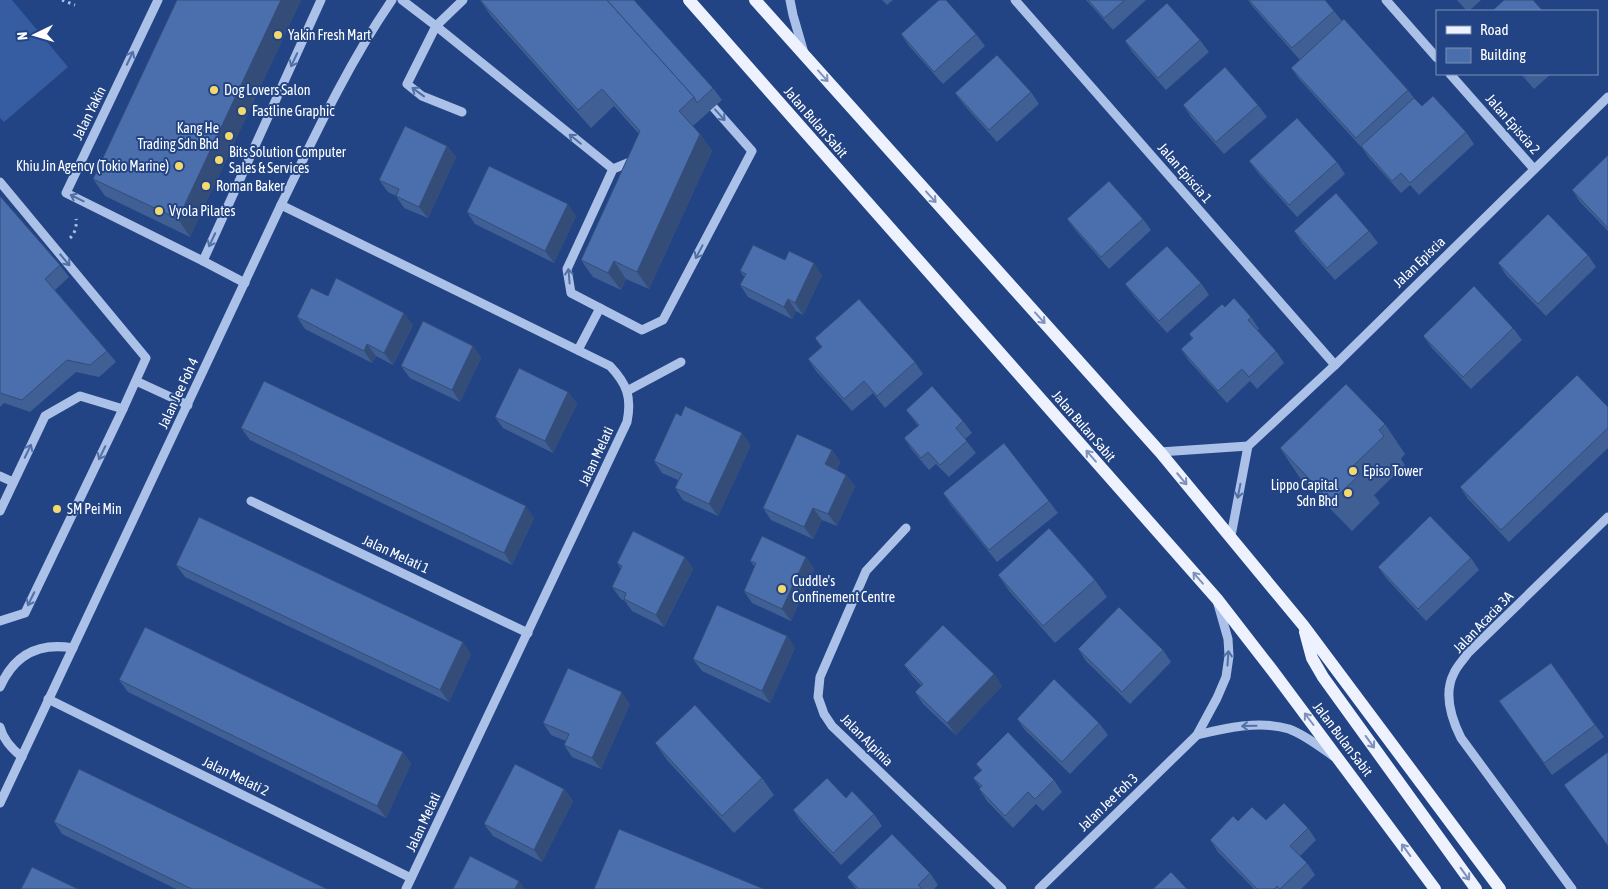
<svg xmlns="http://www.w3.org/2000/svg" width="1608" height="889" viewBox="0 0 1608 889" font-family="'Asap Condensed',sans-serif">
<rect width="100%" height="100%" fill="#224484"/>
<path fill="#365da1" d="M0,0H12L68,67L4,122L0,118Z"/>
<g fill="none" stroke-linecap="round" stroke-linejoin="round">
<g stroke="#abc1e8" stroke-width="3" stroke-dasharray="2.5 4" stroke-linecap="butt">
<path d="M62,0L75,5"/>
<path d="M70,238C75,234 77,225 76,219"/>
</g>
<g stroke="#abc1e8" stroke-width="9">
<path d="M158,0L66,193L203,261L321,0"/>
<path d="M402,0L436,26L407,84L422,96L462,112"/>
<path d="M463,0L436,26L613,169"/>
<path d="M790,0L793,15L804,53"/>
<path d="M1015,0L1335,365"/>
<path d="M1386,0L1437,58"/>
<path d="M1450,74L1534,169"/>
<path d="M635,160L613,169L567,269L571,293L642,330L663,320L752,151L706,99"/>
<path d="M0,182L146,358L123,409L25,613L0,621"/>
<path d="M281,205L610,366C627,384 632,397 627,422L406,889"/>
<path d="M203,261L245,283"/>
<path d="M578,350L600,308"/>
<path d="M136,381L188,405"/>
<path d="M627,391L681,362"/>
<path d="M1160,452L1248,446"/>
<path d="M0,476L13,482"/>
<path d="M251,501L528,633"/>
<path d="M0,511L45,416L80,396L123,409"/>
<path d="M906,528L866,571L820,677L818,697L824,714L832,726L1002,889"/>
<path d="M1231,536L1248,446L1335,365L1608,97"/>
<path d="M0,687C14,655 38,642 73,648"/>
<path d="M48,699L411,878"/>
<path d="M0,727C3,739 12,749 22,757"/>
<path d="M1197,735C1225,728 1260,720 1289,729C1305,735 1319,746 1333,756"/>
<path d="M0,803L281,205C315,135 348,64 392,0"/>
<path d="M1039,889L1197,735L1217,698L1226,677L1229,656L1228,639L1218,604"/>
<path d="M1572,889L1461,738C1451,718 1443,694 1454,673C1457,666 1464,659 1468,653L1608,517"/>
</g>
<g stroke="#edf2fe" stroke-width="12">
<path d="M689,0L1217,599L1272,670L1435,889"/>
<path d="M755,0L1160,452L1303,625L1500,889"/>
<path d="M1305,632L1312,658L1323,677L1476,889"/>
</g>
</g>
<g fill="#405f94">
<path d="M177,0H301L190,237L105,196L93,179Z"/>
<path d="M480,0L713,88L722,100L693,126L700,134L712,151L649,289L626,279L621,290L593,277L581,260L639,134L614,106L591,128L491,16Z"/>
<path d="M882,0H893L887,5Z"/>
<path d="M1086,0H1146L1113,30Z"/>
<path d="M1248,0H1325L1334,11L1342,21L1408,90L1414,98L1422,106L1466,132L1474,144L1419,195L1410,185L1401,193L1369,158L1362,148L1299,79L1291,68L1300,60L1253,7Z"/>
<path d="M1457,0H1481L1469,11H1467Z"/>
<path d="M901,34H976L985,46L943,84L909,46Z"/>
<path d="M1200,40L1209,52L1166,90L1133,53L1125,41Z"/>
<path d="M1521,74H1551L1534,89Z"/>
<path d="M1031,92L1039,104L997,142L964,105L955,93Z"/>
<path d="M1183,105H1258L1267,117L1224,154L1191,117Z"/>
<path d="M447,146L456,157L428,218L404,208L396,196L388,192L379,180Z"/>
<path d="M1608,155V231L1580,202L1572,190Z"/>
<path d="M1249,161L1337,162L1345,174L1297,217L1258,173Z"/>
<path d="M0,196L60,265L69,277L55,290L107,351L116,362L99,377L76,372L30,412L4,403L0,407Z"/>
<path d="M467,212L576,216L554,263L475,224Z"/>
<path d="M1067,219H1143L1151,230L1109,269L1076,231Z"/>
<path d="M1294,231H1369L1378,243L1335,280L1302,243Z"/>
<path d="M1588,255L1596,267L1546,316L1506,275L1498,263Z"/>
<path d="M785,260L822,275L803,315L796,311L792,319L748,297L740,285L744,277L740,271Z"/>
<path d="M1201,283L1209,295L1167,333L1134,296L1125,284Z"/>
<path d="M328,296L413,325L393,365L376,356L372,363L305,329L297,317Z"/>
<path d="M1251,317L1259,329L1257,331L1276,351L1284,363L1257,389L1250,381L1227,403L1189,361L1181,349L1192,339L1189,334Z"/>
<path d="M1513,328L1522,340L1471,389L1432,348L1423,336Z"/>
<path d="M815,338L915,362L923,374L885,408L873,393L852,411L816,371L808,359L821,347Z"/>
<path d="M473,346L481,358L460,402L410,378L401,366Z"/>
<path d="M568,392L577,404L553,453L503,428L495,417Z"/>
<path d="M1608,407V448L1509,542L1468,499L1460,487Z"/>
<path d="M906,410L963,421L972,433L965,439L976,453L949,477L936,464L929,470L912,450L904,438L918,426Z"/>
<path d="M1385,424L1405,454L1401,459L1405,465L1374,495L1380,503L1352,531L1300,478L1280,448Z"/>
<path d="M241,428L534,518L512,565L250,440Z"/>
<path d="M751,445L718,516L683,500L675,488L678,480L662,473L654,461Z"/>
<path d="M832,450L840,462L837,470L846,475L855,486L837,526L822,520L813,539L771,520L763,508Z"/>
<path d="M943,493L1049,501L1058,513L997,562L951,505Z"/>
<path d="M685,557L693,569L664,627L632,611L625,601L621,599L612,587L621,569L617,563Z"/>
<path d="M806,557L814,569L791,621L752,603L744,591L755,567L750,561Z"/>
<path d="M1471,558L1479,570L1426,621L1386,578L1378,567Z"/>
<path d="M176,565L471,654L449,702L185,577Z"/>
<path d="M998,575L1095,580L1107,597L1055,643L1010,592Z"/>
<path d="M787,636L795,648L770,703L702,671L693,659Z"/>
<path d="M1078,649L1163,650L1171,662L1130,704L1086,661Z"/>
<path d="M1551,663L1604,737L1552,775L1499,701Z"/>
<path d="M904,665L994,674L1002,686L956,735L923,704L915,692L921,685L913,677Z"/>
<path d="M119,680L403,752L411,764L386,818L128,692Z"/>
<path d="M630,704L601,769L572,757L564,745L566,741L551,735L543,723Z"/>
<path d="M1017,719L1099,723L1108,735L1070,774L1025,730Z"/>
<path d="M655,743L762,778L774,795L734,833L667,760Z"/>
<path d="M976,764L1054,780L1062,792L1043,811L1036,804L1013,828L987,801L979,789L980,787L973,778L981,771Z"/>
<path d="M564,789L573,801L542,862L493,836L484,824Z"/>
<path d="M846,798L874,814L882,826L841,865L801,822L793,810Z"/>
<path d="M1266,820L1308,828L1316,840L1300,856L1307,863L1315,875L1301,889H1254L1218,852L1210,840L1238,821Z"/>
<path d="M54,822L327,889H176L62,834Z"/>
<path d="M930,873L938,885L934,889H856L847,877Z"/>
</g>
<g fill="#344d78">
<path d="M281,0H301L190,237L178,219Z"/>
<path d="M700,134L712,151L649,289L637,272Z"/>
<path d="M447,146L456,157L428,218L419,207Z"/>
<path d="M568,204L576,216L554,263L545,251Z"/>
<path d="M614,261L626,279L621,290L608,273Z"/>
<path d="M814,263L822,275L803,315L795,303Z"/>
<path d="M788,299L796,311L792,319L784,307Z"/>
<path d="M404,313L413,325L393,365L384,353Z"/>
<path d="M367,344L376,356L372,363L364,351Z"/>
<path d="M473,346L481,358L460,402L452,390Z"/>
<path d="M568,392L577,404L553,453L545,441Z"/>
<path d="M742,433L751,445L718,516L709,504Z"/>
<path d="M832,450L840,462L834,476L825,464Z"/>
<path d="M846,475L855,486L837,526L828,514Z"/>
<path d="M526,506L534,518L512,565L504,553Z"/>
<path d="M813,508L822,520L813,539L804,527Z"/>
<path d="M685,557L693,569L664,627L656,615Z"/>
<path d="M806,557L814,569L791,621L782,609Z"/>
<path d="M787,636L795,648L770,703L762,691Z"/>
<path d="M463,642L471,654L449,702L440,690Z"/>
<path d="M994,674L1002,686L956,735L947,723Z"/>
<path d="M622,692L630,704L601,769L592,758Z"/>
<path d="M403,752L411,764L386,818L377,806Z"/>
<path d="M564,789L573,801L542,862L534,850Z"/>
<path d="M519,881L525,889H515Z"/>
</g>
<g fill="#4b6eac" stroke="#344d78">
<path d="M177,0H281L178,219L93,179Z"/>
<path d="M480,0H607L694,97L679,111L700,134L637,272L614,261L608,273L581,260L640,131L602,89L578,110Z"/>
<path d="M607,0H634L713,88L697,103L694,97Z"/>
<path d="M939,0H946L976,34L934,72L901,34Z"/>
<path d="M1088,0H1125L1104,18Z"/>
<path d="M1249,0H1325L1334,11L1292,48Z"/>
<path d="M1504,0H1533L1543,11H1492Z"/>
<path d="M1167,3L1200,40L1158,78L1125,41Z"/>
<path d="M1344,19L1408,90L1356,138L1291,68Z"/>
<path d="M997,55L1031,92L989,130L955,93Z"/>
<path d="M1225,67L1258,105L1216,142L1183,105Z"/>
<path d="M1523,74H1529L1526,77Z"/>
<path d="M1433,96L1466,132L1410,183L1401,173L1392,181L1361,146L1414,98L1422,106Z"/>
<path d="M1297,118L1337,162L1289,205L1249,161Z"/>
<path d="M405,126L447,146L419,207L396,196L399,189L379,180Z"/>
<path d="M1608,155V228L1572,190Z"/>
<path d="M489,166L568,204L545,251L467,212Z"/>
<path d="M1109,181L1143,219L1101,257L1067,219Z"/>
<path d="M1336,193L1369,231L1327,268L1294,231Z"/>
<path d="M0,196L60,265L45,279L107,351L90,365L67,360L22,400L0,393Z"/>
<path d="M1548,214L1588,255L1538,304L1498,263Z"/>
<path d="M753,245L785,260L789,251L814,263L795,303L788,299L784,307L740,285L746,274L740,271Z"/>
<path d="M1167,246L1201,283L1159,321L1125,284Z"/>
<path d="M336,278L404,313L384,353L367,344L364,351L297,317L311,288L328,296Z"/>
<path d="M1474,286L1513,328L1463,377L1423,336Z"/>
<path d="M1234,298L1251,317L1248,320L1276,351L1249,377L1242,369L1218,391L1181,349L1193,338L1189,334L1222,304L1225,307Z"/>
<path d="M859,299L915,362L877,396L864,381L844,399L808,359L822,347L815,338Z"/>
<path d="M423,321L473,346L452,390L401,366Z"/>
<path d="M519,368L568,392L545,441L495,417Z"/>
<path d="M1577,375L1608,407V428L1501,530L1460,487Z"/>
<path d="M264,381L526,506L504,553L241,428Z"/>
<path d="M1346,384L1385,424L1379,430L1384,436L1352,467L1360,474L1331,502L1280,448Z"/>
<path d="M932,386L963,421L956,428L967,441L940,465L928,452L921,458L904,438L919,425L906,410Z"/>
<path d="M685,406L742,433L709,504L675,488L682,474L654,461L676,413L681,416Z"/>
<path d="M797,434L832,450L825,464L846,475L828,514L813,508L804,527L763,508Z"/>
<path d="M1004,443L1049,501L989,550L943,493Z"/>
<path d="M1430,516L1471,558L1418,609L1378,567Z"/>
<path d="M199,517L463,642L440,690L176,565Z"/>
<path d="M1049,528L1095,580L1043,626L998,575Z"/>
<path d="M633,531L685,557L656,615L624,599L626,593L612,587L622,566L617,563Z"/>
<path d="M762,536L806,557L782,609L744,591L756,563L750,561Z"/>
<path d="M717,605L787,636L762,691L693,659Z"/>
<path d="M1119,607L1163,650L1122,692L1078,649Z"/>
<path d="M943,625L994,674L947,723L915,692L923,684L904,665Z"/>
<path d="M145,627L403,752L377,806L119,680Z"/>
<path d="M1551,663L1595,725L1544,763L1499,701Z"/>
<path d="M568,668L622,692L592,758L564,745L569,734L543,723Z"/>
<path d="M1054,679L1099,723L1062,762L1017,719Z"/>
<path d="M695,705L762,778L722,816L655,743Z"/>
<path d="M1008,732L1054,780L1035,799L1028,792L1005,816L979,789L982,786L973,778L982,770L976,764Z"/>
<path d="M1608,752V846L1564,785Z"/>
<path d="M515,764L564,789L534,850L484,824Z"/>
<path d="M79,769L327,889H192L54,822Z"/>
<path d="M827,778L846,798L852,791L874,814L833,853L793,810Z"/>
<path d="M1284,803L1308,828L1290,846L1307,863L1280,889L1277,886L1274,889H1257L1210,840L1233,816L1238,821L1252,807L1266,820Z"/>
<path d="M619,829L764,889H594Z"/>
<path d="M892,834L930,873L918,885L922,889H859L847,877Z"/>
<path d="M470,856L519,881L515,889H453Z"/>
<path d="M32,867L78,889H21Z"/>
<path d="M1171,872L1187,889H1153Z"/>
</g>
<defs><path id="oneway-shaft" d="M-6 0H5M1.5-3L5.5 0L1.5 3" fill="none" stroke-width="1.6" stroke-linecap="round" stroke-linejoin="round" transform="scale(1.25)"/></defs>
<g stroke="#5270a7">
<use href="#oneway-shaft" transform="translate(130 58) rotate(-65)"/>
<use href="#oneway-shaft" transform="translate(294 60) rotate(115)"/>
<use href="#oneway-shaft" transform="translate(418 92) rotate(-144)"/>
<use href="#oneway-shaft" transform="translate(720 115) rotate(48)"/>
<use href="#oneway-shaft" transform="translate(575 139) rotate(-141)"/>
<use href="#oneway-shaft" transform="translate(77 198) rotate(-154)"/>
<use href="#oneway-shaft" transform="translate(212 240) rotate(115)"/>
<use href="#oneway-shaft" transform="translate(699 252) rotate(118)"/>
<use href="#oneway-shaft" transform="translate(65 260) rotate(50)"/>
<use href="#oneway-shaft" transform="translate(569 276) rotate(-95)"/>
<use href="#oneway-shaft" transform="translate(28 451) rotate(-64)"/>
<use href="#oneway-shaft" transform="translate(102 453) rotate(116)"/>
<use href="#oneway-shaft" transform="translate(1239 491) rotate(101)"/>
<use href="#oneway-shaft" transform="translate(31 599) rotate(116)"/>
<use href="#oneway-shaft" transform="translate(1228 658) rotate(-86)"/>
<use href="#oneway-shaft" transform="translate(1249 726) rotate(179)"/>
</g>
<g stroke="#7d92bb">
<use href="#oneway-shaft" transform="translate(823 76) rotate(48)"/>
<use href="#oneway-shaft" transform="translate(931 197) rotate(48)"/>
<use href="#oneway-shaft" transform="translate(1040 318) rotate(48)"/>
<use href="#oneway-shaft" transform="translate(1091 456) rotate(-131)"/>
<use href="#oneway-shaft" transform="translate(1182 479) rotate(50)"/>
<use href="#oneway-shaft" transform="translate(1198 578) rotate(-131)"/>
<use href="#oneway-shaft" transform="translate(1309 719) rotate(-127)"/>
<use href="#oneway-shaft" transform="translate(1370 742) rotate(54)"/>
<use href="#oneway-shaft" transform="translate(1406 850) rotate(-126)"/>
<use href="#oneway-shaft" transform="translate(1465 874) rotate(54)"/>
</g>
<g fill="#f4d96d" stroke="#224484" stroke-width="2">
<circle cx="278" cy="35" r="5"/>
<circle cx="214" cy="90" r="5"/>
<circle cx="242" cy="111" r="5"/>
<circle cx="229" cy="136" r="5"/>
<circle cx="219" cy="160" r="5"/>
<circle cx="179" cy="166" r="5"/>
<circle cx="206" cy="186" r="5"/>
<circle cx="159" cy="211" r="5"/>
<circle cx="1353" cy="471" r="5"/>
<circle cx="1348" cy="493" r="5"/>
<circle cx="57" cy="509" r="5"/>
<circle cx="782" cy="589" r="5"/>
</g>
<g text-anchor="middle" stroke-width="4" stroke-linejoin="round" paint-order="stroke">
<g font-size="14" fill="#fff" stroke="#224484" text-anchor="start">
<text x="288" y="40">Yakin Fresh Mart</text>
<text x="224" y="95">Dog Lovers Salon</text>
<text x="252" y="116">Fastline Graphic</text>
<text x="219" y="133" text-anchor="end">Kang He<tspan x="219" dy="16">Trading Sdn Bhd</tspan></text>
<text x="229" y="157">Bits Solution Computer<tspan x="229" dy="16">Sales &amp; Services</tspan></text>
<text x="169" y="171" text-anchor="end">Khiu Jin Agency (Tokio Marine)</text>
<text x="216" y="191">Roman Baker</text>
<text x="169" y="216">Vyola Pilates</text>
<text x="1363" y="476">Episo Tower</text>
<text x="1338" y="490" text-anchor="end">Lippo Capital<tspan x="1338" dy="16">Sdn Bhd</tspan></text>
<text x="67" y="514">SM Pei Min</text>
<text x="792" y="586">Cuddle's<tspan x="792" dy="16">Confinement Centre</tspan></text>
</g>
<g font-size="14" fill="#fff" stroke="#224484">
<text transform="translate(89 113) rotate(-64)" y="5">Jalan Yakin</text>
<text transform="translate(816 122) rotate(49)" y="5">Jalan Bulan Sabit</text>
<text transform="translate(1513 124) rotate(49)" y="5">Jalan Episcia 2</text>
<text transform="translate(1185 173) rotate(49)" y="5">Jalan Episcia 1</text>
<text transform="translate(1419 262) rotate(-44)" y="5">Jalan Episcia</text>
<text transform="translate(178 393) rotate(-65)" y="5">Jalan Jee Foh 4</text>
<text transform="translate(1084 426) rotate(49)" y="5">Jalan Bulan Sabit</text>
<text transform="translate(596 456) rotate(-65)" y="5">Jalan Melati</text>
<text transform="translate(396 554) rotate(25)" y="5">Jalan Melati 1</text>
<text transform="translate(1483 622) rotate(-46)" y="5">Jalan Acacia 3A</text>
<text transform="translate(1343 739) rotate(53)" y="5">Jalan Bulan Sabit</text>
<text transform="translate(867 740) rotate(45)" y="5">Jalan Alpinia</text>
<text transform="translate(236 776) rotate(26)" y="5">Jalan Melati 2</text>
<text transform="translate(1108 802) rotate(-44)" y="5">Jalan Jee Foh 3</text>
<text transform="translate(423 822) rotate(-65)" y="5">Jalan Melati</text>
</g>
</g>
<rect x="1436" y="10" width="162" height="65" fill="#224484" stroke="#7a8fb5"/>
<rect x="1446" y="26" width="25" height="8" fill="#edf2fe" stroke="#7a8fb5"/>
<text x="1480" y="35" font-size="15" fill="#ffffff">Road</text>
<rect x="1446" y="48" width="25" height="15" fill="#4b6eac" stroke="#7a8fb5"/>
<text x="1480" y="60" font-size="15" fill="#ffffff">Building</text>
<g transform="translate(35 35) rotate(265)" stroke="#224484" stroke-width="4" paint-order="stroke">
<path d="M0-4L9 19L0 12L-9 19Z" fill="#ffffff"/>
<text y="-8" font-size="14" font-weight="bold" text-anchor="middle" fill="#ffffff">N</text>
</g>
</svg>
